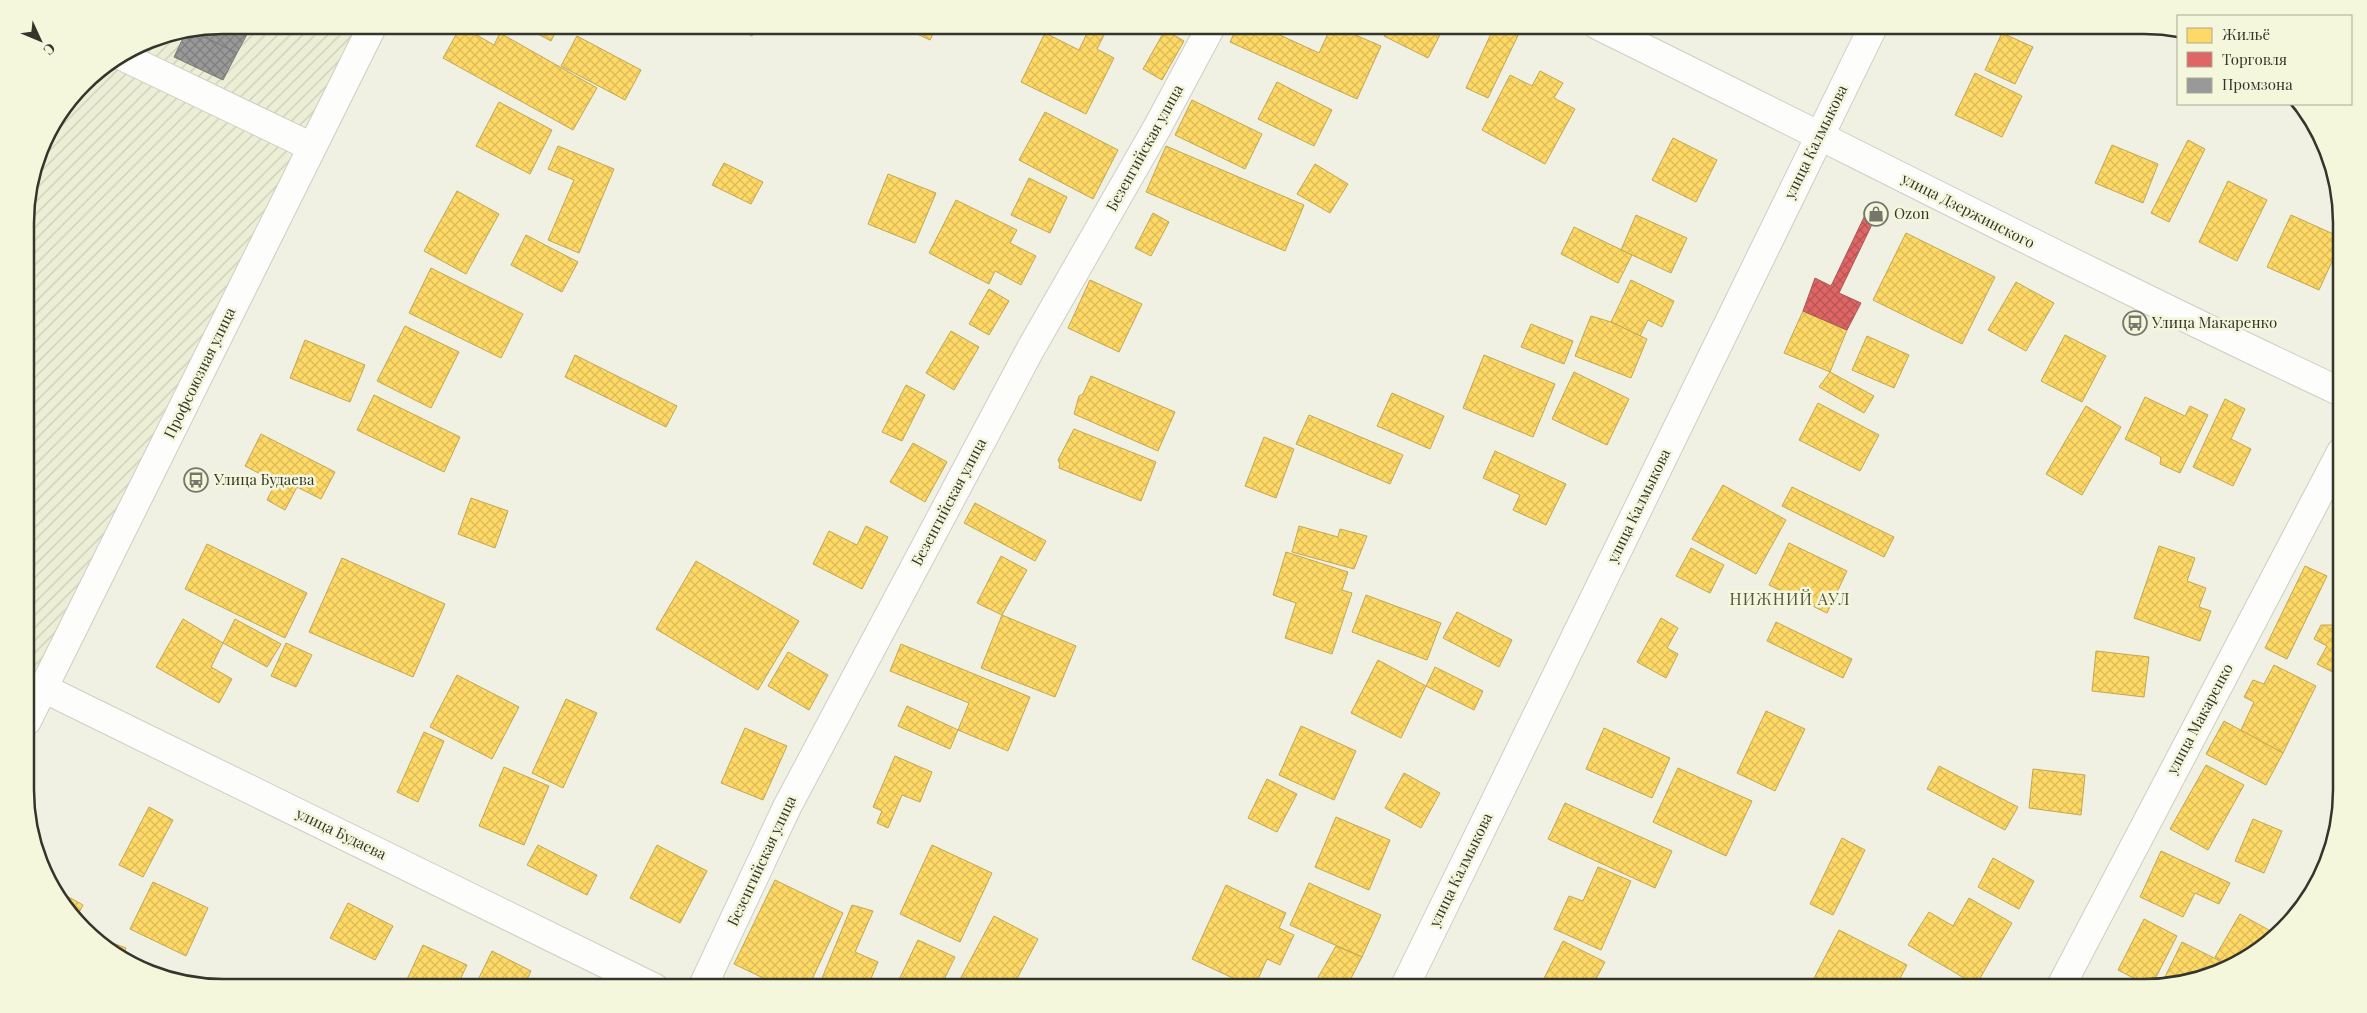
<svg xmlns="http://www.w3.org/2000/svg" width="2367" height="1013" viewBox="0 0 2367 1013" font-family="'Playfair Display',serif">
<defs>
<pattern id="industrial-furrows" width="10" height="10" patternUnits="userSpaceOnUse" patternTransform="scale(1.25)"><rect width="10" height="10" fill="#eceed5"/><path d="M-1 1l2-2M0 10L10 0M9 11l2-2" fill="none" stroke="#cbcdb7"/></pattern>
<pattern id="homes-cross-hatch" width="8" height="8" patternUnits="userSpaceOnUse" patternTransform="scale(1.25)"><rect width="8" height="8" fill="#ffd966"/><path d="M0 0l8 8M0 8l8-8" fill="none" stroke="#dbbb59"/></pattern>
<pattern id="shops-cross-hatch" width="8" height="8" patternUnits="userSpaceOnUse" patternTransform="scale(1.25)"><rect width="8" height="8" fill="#e06666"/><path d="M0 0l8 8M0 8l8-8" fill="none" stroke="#b65554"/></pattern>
<pattern id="industry-cross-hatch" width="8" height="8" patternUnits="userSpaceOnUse" patternTransform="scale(1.25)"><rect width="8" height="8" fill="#999"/><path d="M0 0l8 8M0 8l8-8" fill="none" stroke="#7e7e7d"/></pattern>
</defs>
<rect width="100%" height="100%" fill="#f0f1e3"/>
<path fill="url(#industrial-furrows)" d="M223,25H373L26,693L25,210L46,135L92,74L147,40Z"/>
<g fill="url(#homes-cross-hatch)" stroke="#c2a854">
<path d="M521,25H559L551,41Z"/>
<path d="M730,25H758L752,36Z"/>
<path d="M898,25H937L930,40Z"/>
<path d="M1091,25H1109L1097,49L1114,58L1086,114L1021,82L1045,33L1079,50Z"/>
<path d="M1238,25H1258L1319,53L1332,25L1381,46L1357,99L1230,42Z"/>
<path d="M1389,25H1445L1428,58L1384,36Z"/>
<path d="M1495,25H1523L1488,98L1466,88Z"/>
<path d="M461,26L494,45L500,33L597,88L573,130L443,58Z"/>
<path d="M1165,30L1184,41L1162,80L1143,69Z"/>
<path d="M2002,33L2033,47L2015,84L1985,70Z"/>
<path d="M577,36L641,70L625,100L561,66Z"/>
<path d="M1540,71L1563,83L1554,98L1575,109L1545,164L1482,130L1510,75L1532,86Z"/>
<path d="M1975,73L2022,96L2002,137L1955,115Z"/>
<path d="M1277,82L1332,110L1314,146L1258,119Z"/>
<path d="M1192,100L1262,134L1245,169L1175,135Z"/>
<path d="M499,102L552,130L530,174L476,146Z"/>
<path d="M1045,112L1118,150L1093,199L1019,160Z"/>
<path d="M1673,138L1717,160L1696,202L1652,180Z"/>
<path d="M2188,140L2205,149L2169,222L2151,213Z"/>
<path d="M2112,145L2158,164L2143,203L2095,183Z"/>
<path d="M558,146L614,169L579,253L548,240L574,180L548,169Z"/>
<path d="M1166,146L1304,205L1285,251L1146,192Z"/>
<path d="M724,163L763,182L751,204L712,185Z"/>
<path d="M1315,164L1348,184L1330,213L1297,194Z"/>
<path d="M888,174L936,193L915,243L868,224Z"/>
<path d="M1029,178L1067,197L1050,233L1011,215Z"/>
<path d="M2228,181L2267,200L2237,261L2199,242Z"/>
<path d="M457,191L499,214L466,274L424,251Z"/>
<path d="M956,200L1017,230L1010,243L1036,256L1021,285L995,271L989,284L929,253Z"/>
<path d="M1153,213L1169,222L1151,256L1135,248Z"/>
<path d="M1636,215L1687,238L1671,273L1621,250Z"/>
<path d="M2291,215L2340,237V244L2319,290L2267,267Z"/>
<path d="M1574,227L1632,255L1618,283L1561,254Z"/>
<path d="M1906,233L1995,277L1962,344L1873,300Z"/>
<path d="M526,235L578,262L562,292L511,265Z"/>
<path d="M431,268L523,314L501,358L409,313Z"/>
<path d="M1090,280L1142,304L1119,352L1068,328Z"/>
<path d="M1631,280L1674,301L1662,327L1648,320L1640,336L1611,322Z"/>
<path d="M2016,282L2054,303L2026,351L1988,330Z"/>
<path d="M989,289L1009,301L989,335L969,324Z"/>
<path d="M1803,311L1847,330L1830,372L1784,353Z"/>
<path d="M1591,316L1611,322L1647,339L1631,378L1575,356Z"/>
<path d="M1531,324L1573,341L1564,364L1521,347Z"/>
<path d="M405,326L459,352L431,408L377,381Z"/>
<path d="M951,331L979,347L954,390L926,373Z"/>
<path d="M2065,335L2106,356L2082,402L2041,381Z"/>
<path d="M1867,336L1909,355L1894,388L1852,370Z"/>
<path d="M305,340L365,365L350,402L290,378Z"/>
<path d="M575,355L677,406L666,427L565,377Z"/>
<path d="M1484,355L1555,384L1533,437L1463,408Z"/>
<path d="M1574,372L1629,399L1607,445L1552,419Z"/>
<path d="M1830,372L1874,396L1864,413L1819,387Z"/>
<path d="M1091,376L1175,412L1158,451L1074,414L1079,396L1083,394Z"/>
<path d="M906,385L925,395L902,441L882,432Z"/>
<path d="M1392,393L1444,416L1430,449L1377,426Z"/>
<path d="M374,395L460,437L444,472L357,430Z"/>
<path d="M2145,397L2185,416L2190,406L2208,415L2180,473L2160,464L2161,457L2125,439Z"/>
<path d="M2225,399L2245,409L2231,439L2251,449L2233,486L2193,467Z"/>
<path d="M1818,403L1879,435L1860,471L1799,440Z"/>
<path d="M2086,406L2121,427L2082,495L2046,474Z"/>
<path d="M1309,415L1403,455L1390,484L1296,444Z"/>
<path d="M1074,429L1156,462L1141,501L1059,468L1060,464L1058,460Z"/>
<path d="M261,434L335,472L321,499L297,487L285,510L267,500L276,482L245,466Z"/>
<path d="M1264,437L1294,449L1276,498L1245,486Z"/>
<path d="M913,443L947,462L925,502L890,482Z"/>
<path d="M1495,451L1566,484L1546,525L1513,510L1520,495L1483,478Z"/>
<path d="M1723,485L1786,520L1756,574L1692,539Z"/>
<path d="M1792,487L1894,537L1884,557L1782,506Z"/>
<path d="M471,498L508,511L495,548L458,534Z"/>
<path d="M975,503L1046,541L1035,561L964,523Z"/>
<path d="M866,526L888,537L862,589L813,564L829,531L857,545Z"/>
<path d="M1299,526L1338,537L1340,529L1367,536L1354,569L1292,552Z"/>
<path d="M1789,543L1847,571L1827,613L1769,585Z"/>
<path d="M207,544L307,593L285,638L185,589Z"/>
<path d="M2159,546L2195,558L2187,581L2206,588L2199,607L2211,611L2200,641L2134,618Z"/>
<path d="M1691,548L1724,565L1710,593L1676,576Z"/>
<path d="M1286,552L1348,572L1342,590L1352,593L1332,654L1285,638L1296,603L1273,595Z"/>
<path d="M1001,556L1027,570L1002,615L977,603Z"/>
<path d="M342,558L445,604L413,677L309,632Z"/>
<path d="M696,561L799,621L758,690L656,629Z"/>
<path d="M2305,566L2327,576L2287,659L2265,648Z"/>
<path d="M1366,595L1441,623L1427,660L1352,632Z"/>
<path d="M2341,610L2342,677L2317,664L2327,646L2314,639L2321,625H2333Z"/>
<path d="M1457,612L1512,640L1499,667L1443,638Z"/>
<path d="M1002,615L1076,646L1055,697L981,668Z"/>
<path d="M1661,618L1678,628L1667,648L1678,654L1666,678L1637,662Z"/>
<path d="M183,619L223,643L211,667L232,679L219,703L156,667Z"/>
<path d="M235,619L281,644L267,667L223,643Z"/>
<path d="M1776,622L1852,659L1843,678L1767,641Z"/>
<path d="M286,643L312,655L296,687L271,676Z"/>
<path d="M901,644L1030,697L1008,751L958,730L969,703L890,671Z"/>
<path d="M2096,651L2149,657L2144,697L2092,691Z"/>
<path d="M788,652L828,675L809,710L768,686Z"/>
<path d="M1378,660L1426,686L1401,738L1351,713Z"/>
<path d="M2274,665L2316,686L2283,753L2240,732L2254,702L2244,697L2253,680L2264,684Z"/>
<path d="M1435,667L1483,691L1474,710L1426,686Z"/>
<path d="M457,675L519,707L492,759L430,727Z"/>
<path d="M566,699L597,713L563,788L532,773Z"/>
<path d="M907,706L958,730L950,749L898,726Z"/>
<path d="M1766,711L1805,729L1775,791L1737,773Z"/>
<path d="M2224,721L2283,753L2266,785L2206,754Z"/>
<path d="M1301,726L1356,751L1334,800L1279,775Z"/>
<path d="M745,728L787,746L763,800L721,783Z"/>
<path d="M1604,728L1670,758L1652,798L1586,769Z"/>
<path d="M424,732L444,741L418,802L397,792Z"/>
<path d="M895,756L932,772L920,802L902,795L888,828L877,823L882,811L873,807Z"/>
<path d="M2206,765L2244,785L2208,850L2170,829Z"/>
<path d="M1939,766L2018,807L2005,830L1927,789Z"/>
<path d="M504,767L549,786L524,845L479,826Z"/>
<path d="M1678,768L1752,801L1726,856L1653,822Z"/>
<path d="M2033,769L2085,775L2081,815L2029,808Z"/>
<path d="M1404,773L1440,793L1421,828L1385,808Z"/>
<path d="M1267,779L1297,794L1277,832L1248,818Z"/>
<path d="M1565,803L1672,851L1655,888L1548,839Z"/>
<path d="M149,807L173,820L143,877L119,865Z"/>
<path d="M1336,817L1390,840L1369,890L1315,867Z"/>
<path d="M2253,819L2282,831L2264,873L2235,861Z"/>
<path d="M1842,838L1865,850L1833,915L1810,904Z"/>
<path d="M538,845L597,875L587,895L527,865Z"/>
<path d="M657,845L707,871L680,923L630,898Z"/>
<path d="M932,845L992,873L960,942L900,914Z"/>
<path d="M2161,851L2230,883L2219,904L2195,893L2183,917L2140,897Z"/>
<path d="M1993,858L2034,881L2019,909L1978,887Z"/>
<path d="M1598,867L1631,881L1601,950L1554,929L1569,896L1583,901Z"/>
<path d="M775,880L843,913L808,988H784L734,964Z"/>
<path d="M153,882L208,908L186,956L130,929Z"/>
<path d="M1309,883L1381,915L1362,957L1290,925Z"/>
<path d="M1226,885L1286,913L1279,928L1294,935L1280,965L1267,959L1254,988L1192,959Z"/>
<path d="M54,889L83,905L75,920L66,911Z"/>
<path d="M1969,898L2012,923L1976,985L1908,945L1929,912L1953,926Z"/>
<path d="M348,903L393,926L375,960L330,938Z"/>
<path d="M852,905L873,911L855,952L878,962L867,988H818Z"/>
<path d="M2240,914L2276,934L2254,954L2230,966L2215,957Z"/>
<path d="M994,916L1038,939L1012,988H967L958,983Z"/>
<path d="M2144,919L2177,936L2151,987L2118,970Z"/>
<path d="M1839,930L1907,965L1895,988H1809Z"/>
<path d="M89,934L126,948L122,959L103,947Z"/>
<path d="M918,940L955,957L940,988H895Z"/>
<path d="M1563,941L1605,962L1591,988H1539Z"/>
<path d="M2182,942L2220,961L2214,975L2175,984L2164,979Z"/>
<path d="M423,945L467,965L456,988H403Z"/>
<path d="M1336,946L1362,957L1346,988H1312Z"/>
<path d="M492,951L531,971L523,988H474Z"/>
</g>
<path fill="url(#shops-cross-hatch)" stroke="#ac5754" d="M1868,209L1877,214L1839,293L1861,303L1847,330L1803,311L1815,278L1831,286Z"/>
<g fill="url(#industry-cross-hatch)" stroke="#7b7b78">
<path d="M223,25H252L237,53L192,31Z"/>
<path d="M192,31L237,53L223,80L174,57L186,32Z"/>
</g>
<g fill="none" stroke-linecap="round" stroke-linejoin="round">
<g stroke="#cecec4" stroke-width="30">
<g id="minor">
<path d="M1597,25C1845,147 2091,275 2341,392"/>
<path d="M122,56L312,147"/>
<path d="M26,693L43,688L655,988"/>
<path d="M27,721L373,25"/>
<path d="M702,988L787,807L1030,350L1158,126L1212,25"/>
<path d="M1404,988L1874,25"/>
<path d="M2060,988L2341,452"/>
</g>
</g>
<use href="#minor" stroke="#fdfdfb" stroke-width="28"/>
</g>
<defs>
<g id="shop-ring" transform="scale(1.25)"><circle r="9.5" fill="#f5f7dd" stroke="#76776b" stroke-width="1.5"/><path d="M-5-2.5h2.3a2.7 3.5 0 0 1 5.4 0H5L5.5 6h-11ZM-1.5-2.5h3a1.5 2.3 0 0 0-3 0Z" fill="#76776b"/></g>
<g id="bus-ring" transform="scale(1.25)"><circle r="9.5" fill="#f5f7dd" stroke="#76776b" stroke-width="1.5"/><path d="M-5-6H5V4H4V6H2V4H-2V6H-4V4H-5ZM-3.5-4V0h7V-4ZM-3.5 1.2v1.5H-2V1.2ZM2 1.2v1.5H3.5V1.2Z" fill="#76776b"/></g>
</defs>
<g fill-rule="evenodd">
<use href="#shop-ring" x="1876" y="214"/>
<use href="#bus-ring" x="2135" y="323"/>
<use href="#bus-ring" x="196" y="480"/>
</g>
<g text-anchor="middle" stroke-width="5" stroke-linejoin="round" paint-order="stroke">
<g font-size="15" fill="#34352b" stroke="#f5f7dd">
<text transform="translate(1816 142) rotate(-64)" y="5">улица Калмыкова</text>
<text transform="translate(1145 148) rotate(-61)" y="5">Безенгийская улица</text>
<text transform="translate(1968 211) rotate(27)" y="5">улица Дзержинского</text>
<text transform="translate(200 373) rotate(-64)" y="5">Профсоюзная улица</text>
<text transform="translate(949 502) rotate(-62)" y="5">Безенгийская улица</text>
<text transform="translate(1639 506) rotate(-64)" y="5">улица Калмыкова</text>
<text transform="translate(2200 719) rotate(-62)" y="5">улица Макаренко</text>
<text transform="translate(341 834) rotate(26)" y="5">улица Будаева</text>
<text transform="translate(762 861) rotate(-65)" y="5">Безенгийская улица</text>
<text transform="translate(1461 870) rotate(-64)" y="5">улица Калмыкова</text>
</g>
<g font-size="15" fill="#34352b" stroke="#f5f7dd" text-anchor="start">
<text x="1894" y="219">Ozon</text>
<text x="2152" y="328">Улица Макаренко</text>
<text x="214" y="485">Улица Будаева</text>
</g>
<g font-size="16" letter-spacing="1" fill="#565741" stroke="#f5f7dd">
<text x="1790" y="605">НИЖНИЙ АУЛ</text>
</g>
</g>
<path d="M0 0H2367V1013H0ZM223 34H2144A189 189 0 0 1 2333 223V790A189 189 0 0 1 2144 979H223A189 189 0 0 1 34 790V223A189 189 0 0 1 223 34Z" fill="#f5f7dd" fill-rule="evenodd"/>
<path fill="none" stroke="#34352b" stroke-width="2.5" d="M223 34H2144A189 189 0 0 1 2333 223V790A189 189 0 0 1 2144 979H223A189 189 0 0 1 34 790V223A189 189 0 0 1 223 34Z"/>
<rect x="2177" y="15" width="175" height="90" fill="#f5f7dd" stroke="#a8a996"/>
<rect x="2187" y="28" width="25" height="15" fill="#ffd966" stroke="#a8a996"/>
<text x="2222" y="40" font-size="15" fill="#34352b">Жильё</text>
<rect x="2187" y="52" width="25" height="15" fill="#e06666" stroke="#a8a996"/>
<text x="2222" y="65" font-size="15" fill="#34352b">Торговля</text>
<rect x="2187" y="78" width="25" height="15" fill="#999999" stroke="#a8a996"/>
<text x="2222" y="90" font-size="15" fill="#34352b">Промзона</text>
<g transform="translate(40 40) rotate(134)" stroke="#f5f7dd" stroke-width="4" paint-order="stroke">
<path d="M0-4L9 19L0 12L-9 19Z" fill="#34352b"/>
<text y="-8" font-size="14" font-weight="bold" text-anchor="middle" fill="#34352b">С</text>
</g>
</svg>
